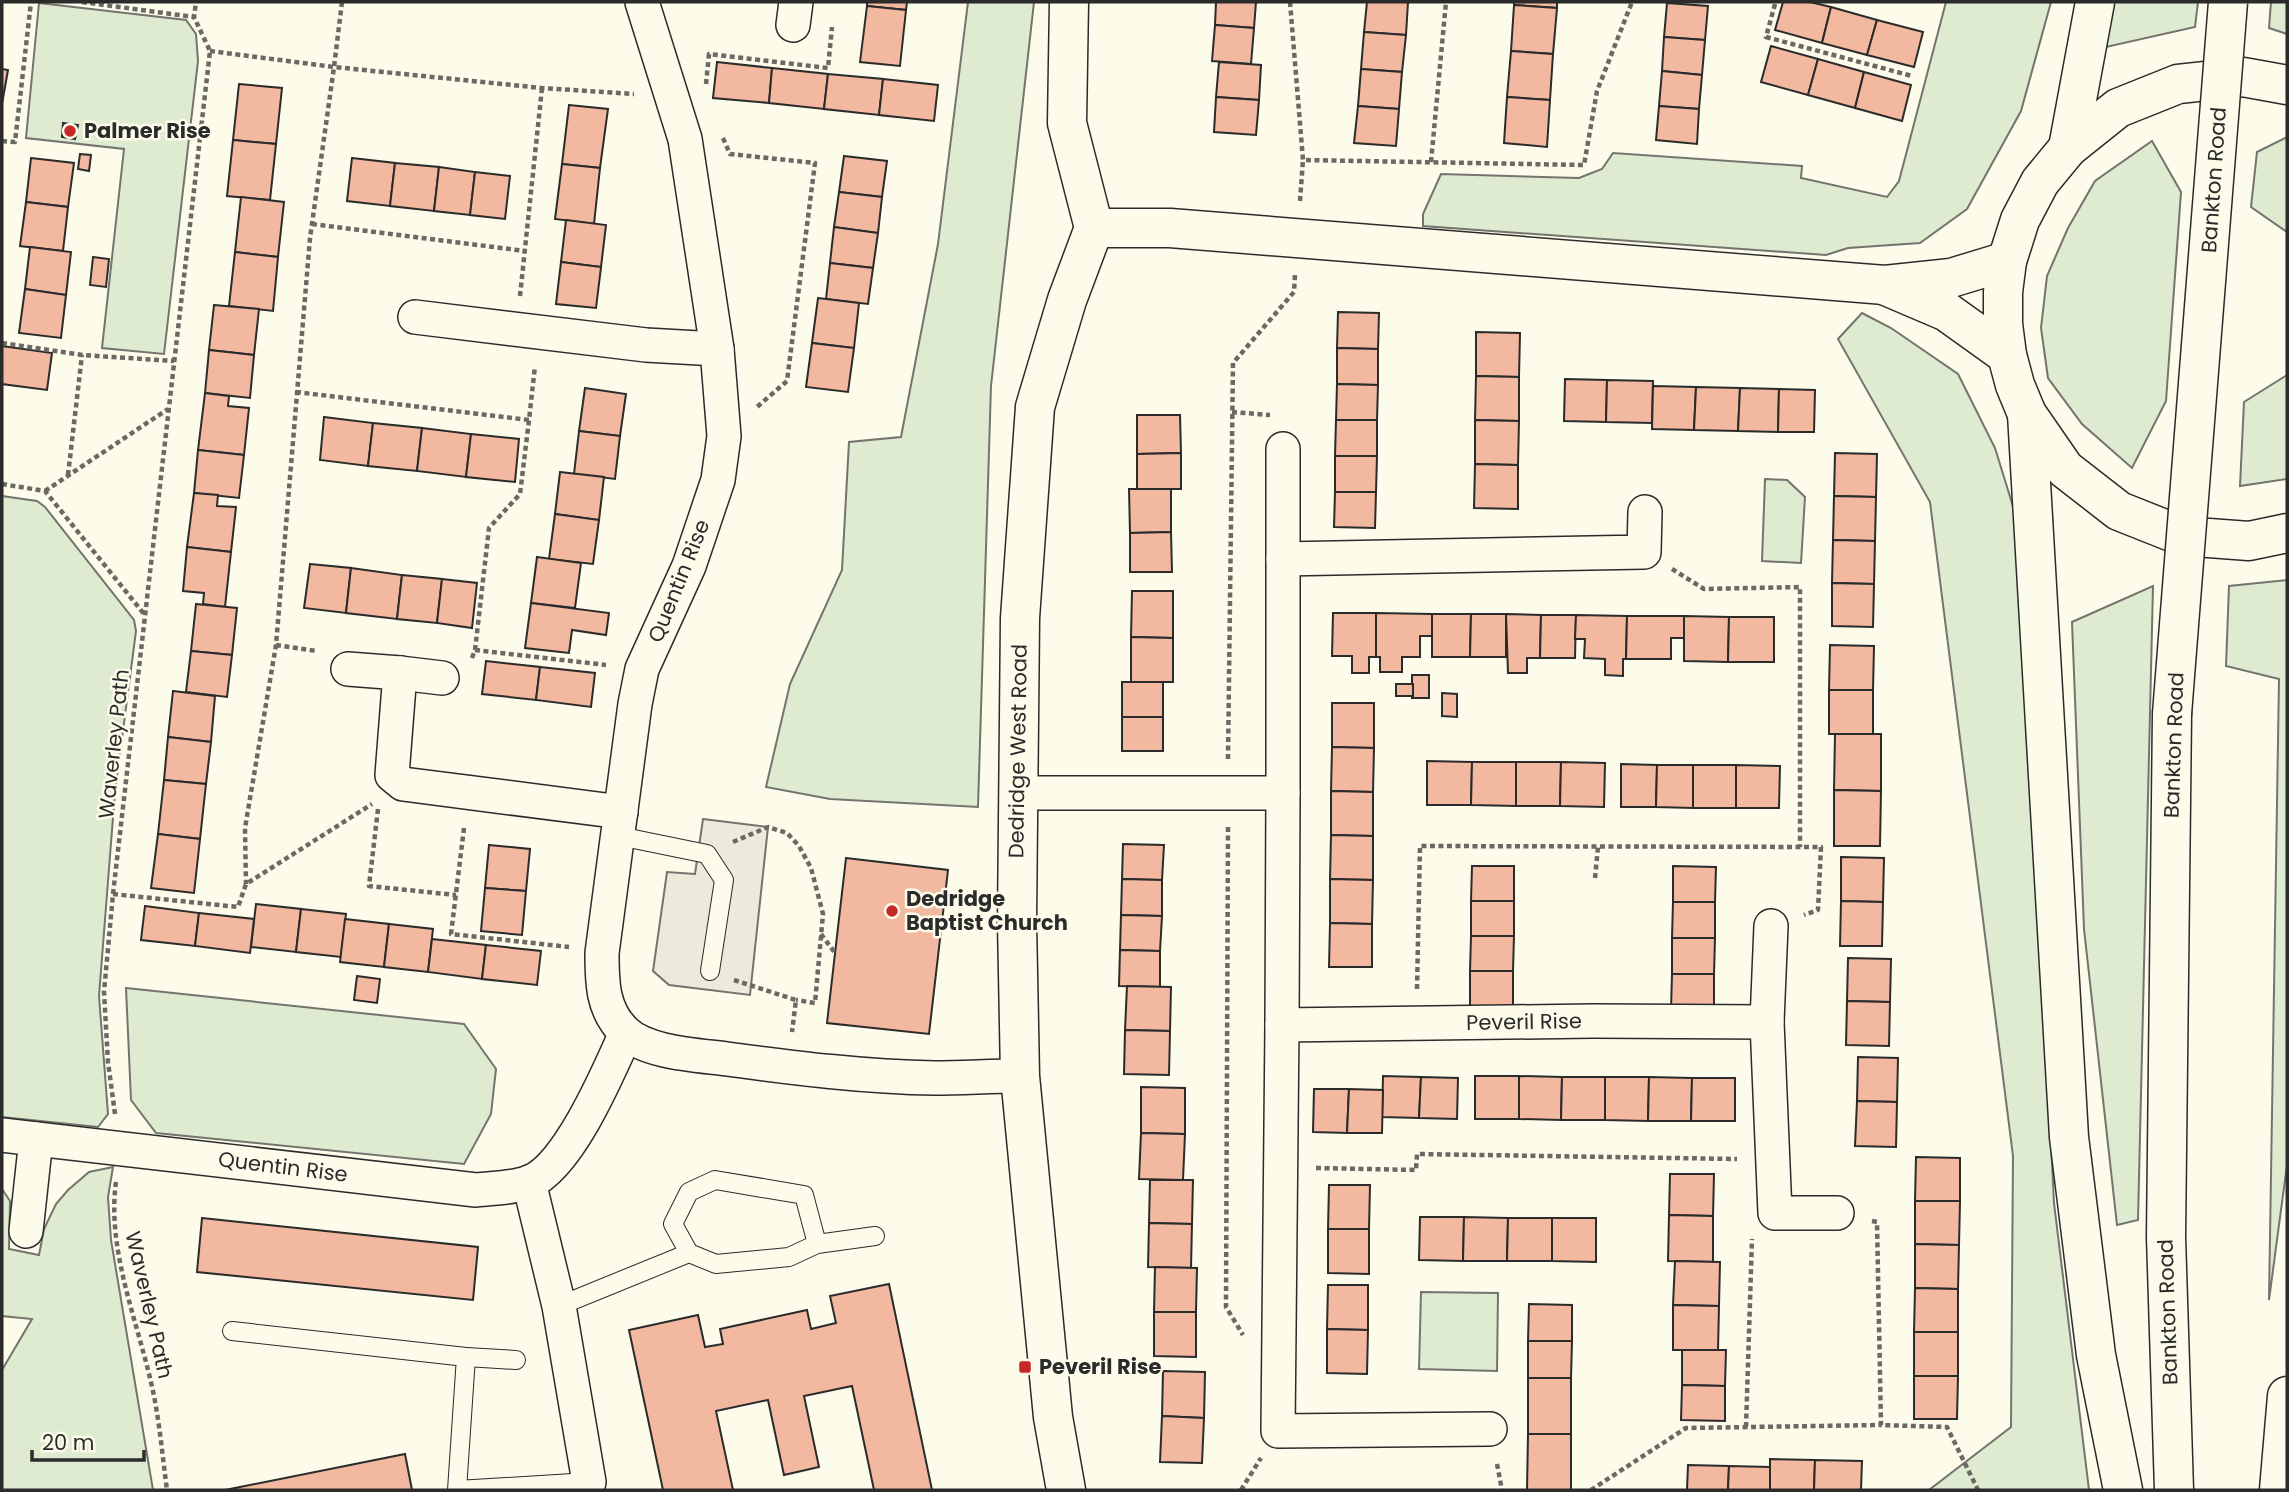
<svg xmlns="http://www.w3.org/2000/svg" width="2289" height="1492" viewBox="0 0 2289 1492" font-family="Poppins,sans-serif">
<rect width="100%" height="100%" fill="#fdfbea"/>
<g fill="#deebd1" stroke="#74746e" stroke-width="2">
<path d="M968,2H1034L991,386L978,807L830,799L766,787L790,684L842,570L849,442L901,437L938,244Z"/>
<path d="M1946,2H2051L2021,111L1967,209L1920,243L1848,248L1826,255L1423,226V214L1441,174L1579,178L1602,169L1613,153L1802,166L1801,178L1887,197L1899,181Z"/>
<path d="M2114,2H2198L2195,27L2106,47Z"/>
<path d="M2271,2H2287V34L2269,28Z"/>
<path d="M39,3L186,20L196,34L198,61L164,354L102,348L124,149L26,138Z"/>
<path d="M2287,137V232L2251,207L2257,152Z"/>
<path d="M2152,141L2181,192L2166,401L2132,468L2082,424L2048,378L2041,328L2047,276L2068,228L2095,181Z"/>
<path d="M1862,313L1891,328L1958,374L1995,448L2020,529L2054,1203L2089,1490H1929L2011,1427L2013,1156L1930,502L1838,339Z"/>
<path d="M2287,375V479L2240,486L2244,402Z"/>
<path d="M1765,479L1787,480L1805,497L1801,563L1762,561Z"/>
<path d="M2,496L37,501L45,507L134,620L136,631L115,792L99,996L108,1114L98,1127L2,1117Z"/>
<path d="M2287,580V1165L2269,1300L2279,679L2226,666L2229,586Z"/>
<path d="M2153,586L2138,1220L2117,1225L2084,929L2072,622Z"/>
<path d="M126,988L464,1024L496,1069L491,1114L464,1164L156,1133L131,1100Z"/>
<path d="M113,1167L108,1197L111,1240L153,1490H2V1370L32,1319L2,1316V1189L10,1201L9,1249L39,1255L44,1229L56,1204L68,1190L89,1172Z"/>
<path d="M1421,1292L1498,1293L1497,1371L1419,1369Z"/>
</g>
<path fill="#eceadb" stroke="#74746e" stroke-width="2" d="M703,819L768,827L750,995L669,985L653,971L667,872L695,874Z"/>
<g fill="#f2b8a0" stroke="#2b2b2b" stroke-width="2">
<path d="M867,2H907L906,10L867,6Z"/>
<path d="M1216,2H1256L1254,28L1215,25Z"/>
<path d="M1367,2H1408L1406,35L1364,32Z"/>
<path d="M1514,2H1557V8L1514,5Z"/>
<path d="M1783,2H1810L1831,7L1822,43L1775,30Z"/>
<path d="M1667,3L1708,6L1705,40L1664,37Z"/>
<path d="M1514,5L1557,8L1553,54L1511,51Z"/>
<path d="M867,6L906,10L900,66L860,62Z"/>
<path d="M1831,7L1877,20L1867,55L1822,43Z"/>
<path d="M1877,20L1923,32L1914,67L1867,55Z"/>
<path d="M1215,25L1254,28L1251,64L1212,61Z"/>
<path d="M1364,32L1406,35L1402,72L1361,69Z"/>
<path d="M1664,37L1705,40L1702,75L1662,71Z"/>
<path d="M1771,46L1818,59L1808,95L1761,82Z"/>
<path d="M1511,51L1553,54L1550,100L1507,97Z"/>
<path d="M1818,59L1864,72L1855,108L1808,95Z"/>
<path d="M717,62L772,68L769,103L713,98Z"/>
<path d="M1219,62L1261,65L1259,100L1216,97Z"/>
<path d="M772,68L828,74L824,109L769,103Z"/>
<path d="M2,69L8,70L2,104Z"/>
<path d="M1361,69L1402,72L1399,109L1358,106Z"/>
<path d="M1662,71L1702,75L1699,109L1659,106Z"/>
<path d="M1864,72L1911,85L1902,121L1855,108Z"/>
<path d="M828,74L883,79L879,115L824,109Z"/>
<path d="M883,79L938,85L934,121L879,115Z"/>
<path d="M239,84L282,88L276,144L233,140Z"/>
<path d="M1216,97L1259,100L1256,135L1214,132Z"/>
<path d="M1507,97L1550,100L1547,147L1504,143Z"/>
<path d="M569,105L608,109L600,168L562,164Z"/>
<path d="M1358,106L1399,109L1396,146L1354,143Z"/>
<path d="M1659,106L1699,109L1697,144L1656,140Z"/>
<path d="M63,123L78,125L75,139L62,137Z"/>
<path d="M233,140L276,144L270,200L227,196Z"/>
<path d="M80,154L91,155L89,171L78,169Z"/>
<path d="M844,156L887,161L882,197L839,192Z"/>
<path d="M31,158L74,163L68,207L26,202Z"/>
<path d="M352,158L395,163L390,206L347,201Z"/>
<path d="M395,163L439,167L434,211L390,206Z"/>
<path d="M562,164L600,168L594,224L555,219Z"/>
<path d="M439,167L475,172L470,215L434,211Z"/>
<path d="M475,172L510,176L505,219L470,215Z"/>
<path d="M839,192L882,197L878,233L834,227Z"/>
<path d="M241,197L284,202L278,257L235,252Z"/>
<path d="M26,202L68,207L63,251L20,246Z"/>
<path d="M566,220L606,225L601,267L561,262Z"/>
<path d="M834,227L878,233L873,268L830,263Z"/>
<path d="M30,247L71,252L66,295L25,289Z"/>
<path d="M235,252L278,257L273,311L229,306Z"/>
<path d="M93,257L109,259L106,287L90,285Z"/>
<path d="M561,262L601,267L596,308L556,304Z"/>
<path d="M830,263L873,268L868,304L826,299Z"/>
<path d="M25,289L66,295L61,338L19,333Z"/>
<path d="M818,298L859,303L854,348L812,343Z"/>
<path d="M214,305L259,309L254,355L209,350Z"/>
<path d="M1338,312L1379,313L1378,349L1337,348Z"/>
<path d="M1476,332L1520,333L1519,377L1476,376Z"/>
<path d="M812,343L854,348L848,392L806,387Z"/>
<path d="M2,346L52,353L47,390L2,384Z"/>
<path d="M1337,348L1378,349V385L1337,384Z"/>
<path d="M209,350L254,355L250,398L205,393Z"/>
<path d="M1476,376L1519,377V421L1475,420Z"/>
<path d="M1565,379L1607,380L1606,422L1564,421Z"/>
<path d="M1607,380L1653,381L1652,423L1606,422Z"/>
<path d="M1337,384L1378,385L1377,420H1336Z"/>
<path d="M1653,386L1696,387L1694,430L1652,429Z"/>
<path d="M1696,387L1740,388L1738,431L1694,430Z"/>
<path d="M585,388L626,394L620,436L579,431Z"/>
<path d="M1740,388L1779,389L1778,432L1738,431Z"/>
<path d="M1779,389L1815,390L1814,432H1778Z"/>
<path d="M205,393L229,396L228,406L249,408L244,455L198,450Z"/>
<path d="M1137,415H1180L1181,453L1137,454Z"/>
<path d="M324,417L373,423L368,466L320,460Z"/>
<path d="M1336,420H1377V456H1335Z"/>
<path d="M1475,420L1519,421L1518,465L1475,464Z"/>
<path d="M373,423L422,428L417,471L368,466Z"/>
<path d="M422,428L471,434L466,477L417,471Z"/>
<path d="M579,431L620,436L615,479L574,474Z"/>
<path d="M471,434L519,439L515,482L466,477Z"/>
<path d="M198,450L244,455L239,498L194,493Z"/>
<path d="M1181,453V489H1137V454Z"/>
<path d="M1835,453L1877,454L1876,497L1834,496Z"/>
<path d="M1335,456H1377L1376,492H1335Z"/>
<path d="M1475,464L1518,465V509L1474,508Z"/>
<path d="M560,472L604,477L599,520L555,514Z"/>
<path d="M1129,489H1171V532L1130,533Z"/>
<path d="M1335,492H1376L1375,528L1334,527Z"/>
<path d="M194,493L218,495L217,506L236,507L231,552L187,547Z"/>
<path d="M1834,496L1876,497L1875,541L1833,540Z"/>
<path d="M555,514L599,520L593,564L549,559Z"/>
<path d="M1171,532L1172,572H1130V533Z"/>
<path d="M1833,540L1875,541L1874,584L1832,583Z"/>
<path d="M187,547L231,552L225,607L203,604L204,593L183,591Z"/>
<path d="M537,557L581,563L575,608L531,603Z"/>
<path d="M310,564L351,568L346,613L304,608Z"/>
<path d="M351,568L402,575L397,619L346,613Z"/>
<path d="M402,575L442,579L437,623L397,619Z"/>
<path d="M442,579L477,583L472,628L437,623Z"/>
<path d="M1832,583L1874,584L1873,627L1832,626Z"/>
<path d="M1132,591H1173V638L1131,637Z"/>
<path d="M531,603L609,613L606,635L572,630L569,653L525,648Z"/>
<path d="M196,604L237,608L232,655L191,651Z"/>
<path d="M1333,613H1376V657H1369V673H1352V656H1332Z"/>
<path d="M1376,613L1432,614V636H1420V657H1402V672H1380V657H1376Z"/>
<path d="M1432,614H1471L1470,657H1432Z"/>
<path d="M1471,614H1506V657H1470Z"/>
<path d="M1506,614L1541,615L1540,658H1527V673H1508Z"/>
<path d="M1541,615H1576L1575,658H1540Z"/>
<path d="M1576,615L1627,616L1626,659H1623V676L1605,675V659L1584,658L1585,639H1575Z"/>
<path d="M1627,616H1684V638H1671V659H1626Z"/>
<path d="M1684,616L1729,617L1728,662L1684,661Z"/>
<path d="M1729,617H1774V662H1728Z"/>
<path d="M1131,637L1173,638V682H1131Z"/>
<path d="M1830,645L1874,646L1873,690H1829Z"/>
<path d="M191,651L232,655L227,697L186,692Z"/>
<path d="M486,661L540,667L536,700L482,694Z"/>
<path d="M540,667L595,673L591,707L536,700Z"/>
<rect x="1412" y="675" width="17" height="23"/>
<rect x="1122" y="682" width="41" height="35"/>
<rect x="1396" y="684" width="17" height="12"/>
<rect x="1829" y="690" width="44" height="44"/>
<path d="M173,691L215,696L211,742L168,737Z"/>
<path d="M1442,693L1457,694V717L1442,716Z"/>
<path d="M1332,703H1374V748L1332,747Z"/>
<rect x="1122" y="717" width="41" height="34"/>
<path d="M1835,734H1881V791L1834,790Z"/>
<path d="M168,737L211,742L206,784L164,780Z"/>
<path d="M1332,747L1374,748L1373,792L1331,791Z"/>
<path d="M1427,761L1472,762L1471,805H1427Z"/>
<path d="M1472,762H1516V806L1471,805Z"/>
<path d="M1516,762H1561L1560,806H1516Z"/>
<path d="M1561,762L1605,763L1604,807L1560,806Z"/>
<path d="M1621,764L1657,765L1656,807H1621Z"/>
<path d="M1657,765H1693V808L1656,807Z"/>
<rect x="1693" y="765" width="43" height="43"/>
<path d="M1736,765L1780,766L1779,808H1736Z"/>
<path d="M164,780L206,784L200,839L158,834Z"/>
<path d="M1834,790L1881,791L1880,846H1834Z"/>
<path d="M1331,791L1373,792V836L1331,835Z"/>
<path d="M158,834L200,839L194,893L151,888Z"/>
<path d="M1331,835L1373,836V880L1330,879Z"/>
<path d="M1123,844L1164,845L1162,880L1122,879Z"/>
<path d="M489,845L530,849L526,891L485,888Z"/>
<path d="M1841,857L1884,858L1883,902L1841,901Z"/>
<path d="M846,858L948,870L929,1034L827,1023Z"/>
<path d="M1472,866H1514V901H1471Z"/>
<path d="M1673,866L1716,867L1715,902H1673Z"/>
<path d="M1122,879L1162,880V916L1121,915Z"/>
<path d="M1330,879L1373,880L1372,924L1330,923Z"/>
<path d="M485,888L526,891L522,935L481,931Z"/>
<rect x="1471" y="901" width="43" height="35"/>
<path d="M1841,901L1883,902L1882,946H1840Z"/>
<path d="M1673,902H1715V938H1672Z"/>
<path d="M256,904L301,909L296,952L251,947Z"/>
<path d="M145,906L199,913L195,946L141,940Z"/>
<path d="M301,909L346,914L341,957L296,952Z"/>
<path d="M199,913L254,919L250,953L195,946Z"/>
<path d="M1121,915L1162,916L1160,951L1120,950Z"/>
<path d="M345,919L389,924L384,967L340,962Z"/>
<path d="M1330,923L1372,924V967H1329Z"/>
<path d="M389,924L433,929L428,972L384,967Z"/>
<path d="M1471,936H1514L1513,971H1470Z"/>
<path d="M1672,938H1715L1714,974H1672Z"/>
<path d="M432,939L486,945L482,979L428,972Z"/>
<path d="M486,945L541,951L537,985L482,979Z"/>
<path d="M1120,950L1160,951V987L1119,986Z"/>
<path d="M1848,958L1891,959L1890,1002L1847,1001Z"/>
<path d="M1470,971H1513V1007L1470,1006Z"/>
<path d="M1672,974H1714V1010L1671,1009Z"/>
<path d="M357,976L380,979L377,1003L354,1000Z"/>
<path d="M1127,986L1171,987L1170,1031L1125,1030Z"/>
<path d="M1847,1001L1890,1002L1889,1046L1846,1045Z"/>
<path d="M1125,1030L1170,1031L1169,1075L1124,1074Z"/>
<path d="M1858,1057L1898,1058L1897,1102L1857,1101Z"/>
<path d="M1383,1076L1421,1077L1419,1118L1382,1117Z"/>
<rect x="1475" y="1076" width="44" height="43"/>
<path d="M1519,1076L1562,1077L1561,1120L1519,1119Z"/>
<path d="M1421,1077L1458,1078L1457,1119L1419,1118Z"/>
<path d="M1562,1077H1605V1120H1561Z"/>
<path d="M1605,1077H1649L1648,1121L1605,1120Z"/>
<path d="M1649,1077L1692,1078L1691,1121H1648Z"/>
<path d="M1692,1078H1735V1121H1691Z"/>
<path d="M1141,1087L1185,1088V1134L1141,1133Z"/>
<path d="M1314,1089H1349L1347,1133L1313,1132Z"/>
<path d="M1349,1089L1383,1090L1382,1133H1347Z"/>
<path d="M1857,1101L1897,1102L1896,1147L1855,1146Z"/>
<path d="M1141,1133L1185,1134L1183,1180L1139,1179Z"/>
<path d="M1916,1157L1960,1158V1201H1915Z"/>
<path d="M1670,1174H1714L1713,1216L1669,1215Z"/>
<path d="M1150,1180H1193L1192,1224L1149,1223Z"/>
<path d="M1329,1185H1370L1369,1229H1328Z"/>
<path d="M1915,1201H1960L1959,1245L1915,1244Z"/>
<path d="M1669,1215L1713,1216V1262L1668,1261Z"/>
<path d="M1420,1217H1464L1463,1261L1419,1260Z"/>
<path d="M1464,1217L1508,1218L1507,1261H1463Z"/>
<path d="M202,1218L478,1247L473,1300L197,1272Z"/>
<path d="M1508,1218H1552V1261H1507Z"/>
<path d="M1552,1218H1596V1262L1552,1261Z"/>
<path d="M1149,1223L1192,1224L1191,1268L1148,1267Z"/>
<path d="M1328,1229H1369V1274L1328,1273Z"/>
<path d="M1915,1244L1959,1245L1958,1289L1915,1288Z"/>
<path d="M1675,1261L1720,1262L1719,1306L1673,1305Z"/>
<path d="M1155,1267L1197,1268L1196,1312H1154Z"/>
<path d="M889,1284L932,1490H874L852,1386L804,1396L819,1467L784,1475L768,1400L716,1411L733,1490H663L629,1330L698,1315L705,1347L723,1344L720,1329L807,1310L811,1329L836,1323L830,1296Z"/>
<path d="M1328,1285H1368V1330L1327,1329Z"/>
<path d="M1915,1288L1958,1289V1332H1914Z"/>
<path d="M1529,1304L1572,1305V1341H1528Z"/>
<path d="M1673,1305L1719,1306L1718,1350H1673Z"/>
<path d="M1154,1312H1196V1357L1154,1356Z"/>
<path d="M1327,1329L1368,1330L1367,1374L1327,1373Z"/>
<rect x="1914" y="1332" width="44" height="44"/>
<path d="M1528,1341H1572L1571,1378H1528Z"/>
<path d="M1682,1350H1726L1725,1386L1682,1385Z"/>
<path d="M1163,1371L1205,1372L1204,1418L1162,1416Z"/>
<path d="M1914,1376H1958L1957,1419H1914Z"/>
<rect x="1528" y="1378" width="43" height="56"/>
<path d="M1682,1385L1725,1386V1421L1681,1420Z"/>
<path d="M1162,1416L1204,1418L1202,1463L1160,1462Z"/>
<path d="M1528,1434H1571V1490H1527Z"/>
<path d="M405,1454L412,1490H225Z"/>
<path d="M1770,1459L1815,1460L1814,1490H1770Z"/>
<path d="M1815,1460L1862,1461L1861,1490H1814Z"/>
<path d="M1688,1465L1729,1466L1728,1490H1687Z"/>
<path d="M1729,1466L1770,1467V1490H1728Z"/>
</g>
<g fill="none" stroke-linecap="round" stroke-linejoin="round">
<g stroke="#2b2b2b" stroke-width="20">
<g id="service">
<path d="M619,836L707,854L724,880L710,971"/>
<path d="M817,1244L804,1195L715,1180L689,1192L673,1224L689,1253L716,1264L789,1257L817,1244L875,1236"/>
<path d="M559,1306L689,1253"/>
<path d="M232,1331L466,1357L457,1490L589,1482L591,1487"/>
<path d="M466,1357L516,1360"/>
</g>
</g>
<g stroke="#2b2b2b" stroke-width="36">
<g id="minor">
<path d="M642,2L685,139L717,349L724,436L718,480L689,566L642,669L635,704L602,953C602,982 602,1010 625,1032C647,1053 697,1055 727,1059C795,1068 865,1077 935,1078C963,1078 992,1076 1020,1076"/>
<path d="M793,25L796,2"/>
<path d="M415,317L646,345L717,349"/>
<path d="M1283,559L1644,552L1645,512"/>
<path d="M348,669L400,673L392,775L403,784L621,812"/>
<path d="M400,673L442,678"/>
<path d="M1018,793H1283V449"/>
<path d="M1283,793L1282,1025L1593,1021L1767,1022L1771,926"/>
<path d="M1767,1022L1775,1213H1837"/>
<path d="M1282,1025L1278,1431L1490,1429"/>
<path d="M2,1135L476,1190C492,1188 515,1188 530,1182C569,1166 609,1071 626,1033"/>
<path d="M529,1182L559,1306L589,1482"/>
<path d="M26,1231L36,1139"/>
</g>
</g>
<g stroke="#2b2b2b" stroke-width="41">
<g id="tertiary">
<path d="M1069,2L1067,123L1094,228"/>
<path d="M2287,85L2243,77L2178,84L2118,108L2068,148L2040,182L2020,220L2007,261L2003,292V324L2007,355L2015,385L2027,414L2065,469L2119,511L2182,536L2249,541L2287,533"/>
<path d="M1094,228H1170L1885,285L1951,278L2007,261"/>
<path d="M1886,286L1947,312L2007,355"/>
<path d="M1066,1490L1053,1417L1020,1076L1017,922L1020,618L1035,407L1067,300L1094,228"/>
</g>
</g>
<g stroke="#2b2b2b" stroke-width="41">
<g id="primary">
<path d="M2068,148L2095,2"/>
<path d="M2027,414L2069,1137L2096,1355L2123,1490"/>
<path d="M2172,714L2166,1237L2174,1490"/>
<path d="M2279,1490L2287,1396"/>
</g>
</g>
<g stroke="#6a6964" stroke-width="4.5" stroke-dasharray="5 3.5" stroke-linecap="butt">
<path d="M82,2L194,17"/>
<path d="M342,2L334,67L542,88L634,94"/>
<path d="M1290,2L1303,160L1584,165L1597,91L1632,2"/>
<path d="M1775,4L1766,37L1912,76"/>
<path d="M210,51L334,67L310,238L276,645L245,828L246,884"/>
<path d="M706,84L709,54L828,68L832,27"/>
<path d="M723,138L730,154L815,163L787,381L757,407"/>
<path d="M2,141L15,142L31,2"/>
<path d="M1431,162L1446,2"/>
<path d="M1300,201L1303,160"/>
<path d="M312,224L525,251"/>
<path d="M520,296L542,88"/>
<path d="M2,343L82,355L174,361"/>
<path d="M296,392L529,420L535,366"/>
<path d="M1232,412L1270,415"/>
<path d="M68,475L82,355"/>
<path d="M2,484L45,491L144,614"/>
<path d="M45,491L168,409"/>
<path d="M1672,569L1704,589L1800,587V847"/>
<path d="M276,645L317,651"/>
<path d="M475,650L606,665"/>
<path d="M472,658L475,650L489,528L520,494L529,420"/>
<path d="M1228,759L1233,363L1294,292L1295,275"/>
<path d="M378,809L369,886L456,895"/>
<path d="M1228,827L1226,1307L1243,1335"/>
<path d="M464,828L451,934L569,947"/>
<path d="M733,842L768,827L787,833L799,846L811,868L823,914L815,1003L796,1000"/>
<path d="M1595,878L1598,847"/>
<path d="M113,894L238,907L246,884L372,804"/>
<path d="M821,934L835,953"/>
<path d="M734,980L796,1000L792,1032"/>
<path d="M1417,989L1420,846L1821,847L1818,910L1804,915"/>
<path d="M115,1114L108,1062L104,992L113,894L210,51L194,17L196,2"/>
<path d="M1316,1168L1416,1170L1417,1154L1737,1159"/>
<path d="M116,1182C107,1247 135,1315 150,1378C159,1414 162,1453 167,1490"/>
<path d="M1872,1221L1877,1222L1881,1425L1947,1427L1978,1490"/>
<path d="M1746,1427L1752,1239"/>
<path d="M1497,1464L1502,1490"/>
<path d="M1241,1490L1261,1458"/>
<path d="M1591,1490L1686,1428L1881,1425"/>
</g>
<use href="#service" stroke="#fdfbea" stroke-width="18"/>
<use href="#minor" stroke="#fdfbea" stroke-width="33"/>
<use href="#tertiary" stroke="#fdfbea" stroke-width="38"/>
<use href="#primary" stroke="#fdfbea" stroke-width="38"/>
<g stroke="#2b2b2b" stroke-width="41" stroke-linecap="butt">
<path id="primary-bridge" d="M2172,714L2228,2"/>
</g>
<use href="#primary-bridge" stroke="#fdfbea" stroke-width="38"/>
</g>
<g fill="#c62828" stroke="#fdfbea" stroke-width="2.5">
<circle cx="70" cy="131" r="7"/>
<circle cx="892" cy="911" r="7"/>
<rect x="1018" y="1360" width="14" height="14" rx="3.5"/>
</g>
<g text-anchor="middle" stroke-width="5" stroke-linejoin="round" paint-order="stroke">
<g font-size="21" font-weight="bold" fill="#2b2b2b" stroke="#fdfbea" text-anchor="start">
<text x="84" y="138">Palmer Rise</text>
<text x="906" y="906">Dedridge<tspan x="906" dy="24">Baptist Church</tspan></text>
<text x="1039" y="1374">Peveril Rise</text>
</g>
<g font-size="21" fill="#2b2b2b" stroke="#fdfbea">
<text transform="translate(2214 180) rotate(-86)" y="7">Bankton Road</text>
<text transform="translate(679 581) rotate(-68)" y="7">Quentin Rise</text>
<text transform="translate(114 744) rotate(-84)" y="7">Waverley Path</text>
<text transform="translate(2174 745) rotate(-88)" y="7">Bankton Road</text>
<text transform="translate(1018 751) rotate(-89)" y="7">Dedridge West Road</text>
<text transform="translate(1524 1022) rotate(-1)" y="7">Peveril Rise</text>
<text transform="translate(283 1167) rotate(7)" y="7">Quentin Rise</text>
<text transform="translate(149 1305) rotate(77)" y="7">Waverley Path</text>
<text transform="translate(2168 1312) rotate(-92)" y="7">Bankton Road</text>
</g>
</g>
<rect width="2289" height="1492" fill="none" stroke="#2b2b2b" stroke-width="7"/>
<path d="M32 1450v10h112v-10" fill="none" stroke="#2b2b2b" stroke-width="3.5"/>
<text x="42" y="1450" font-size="21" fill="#2b2b2b" stroke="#fdfbea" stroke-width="5" paint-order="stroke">20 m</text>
</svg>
